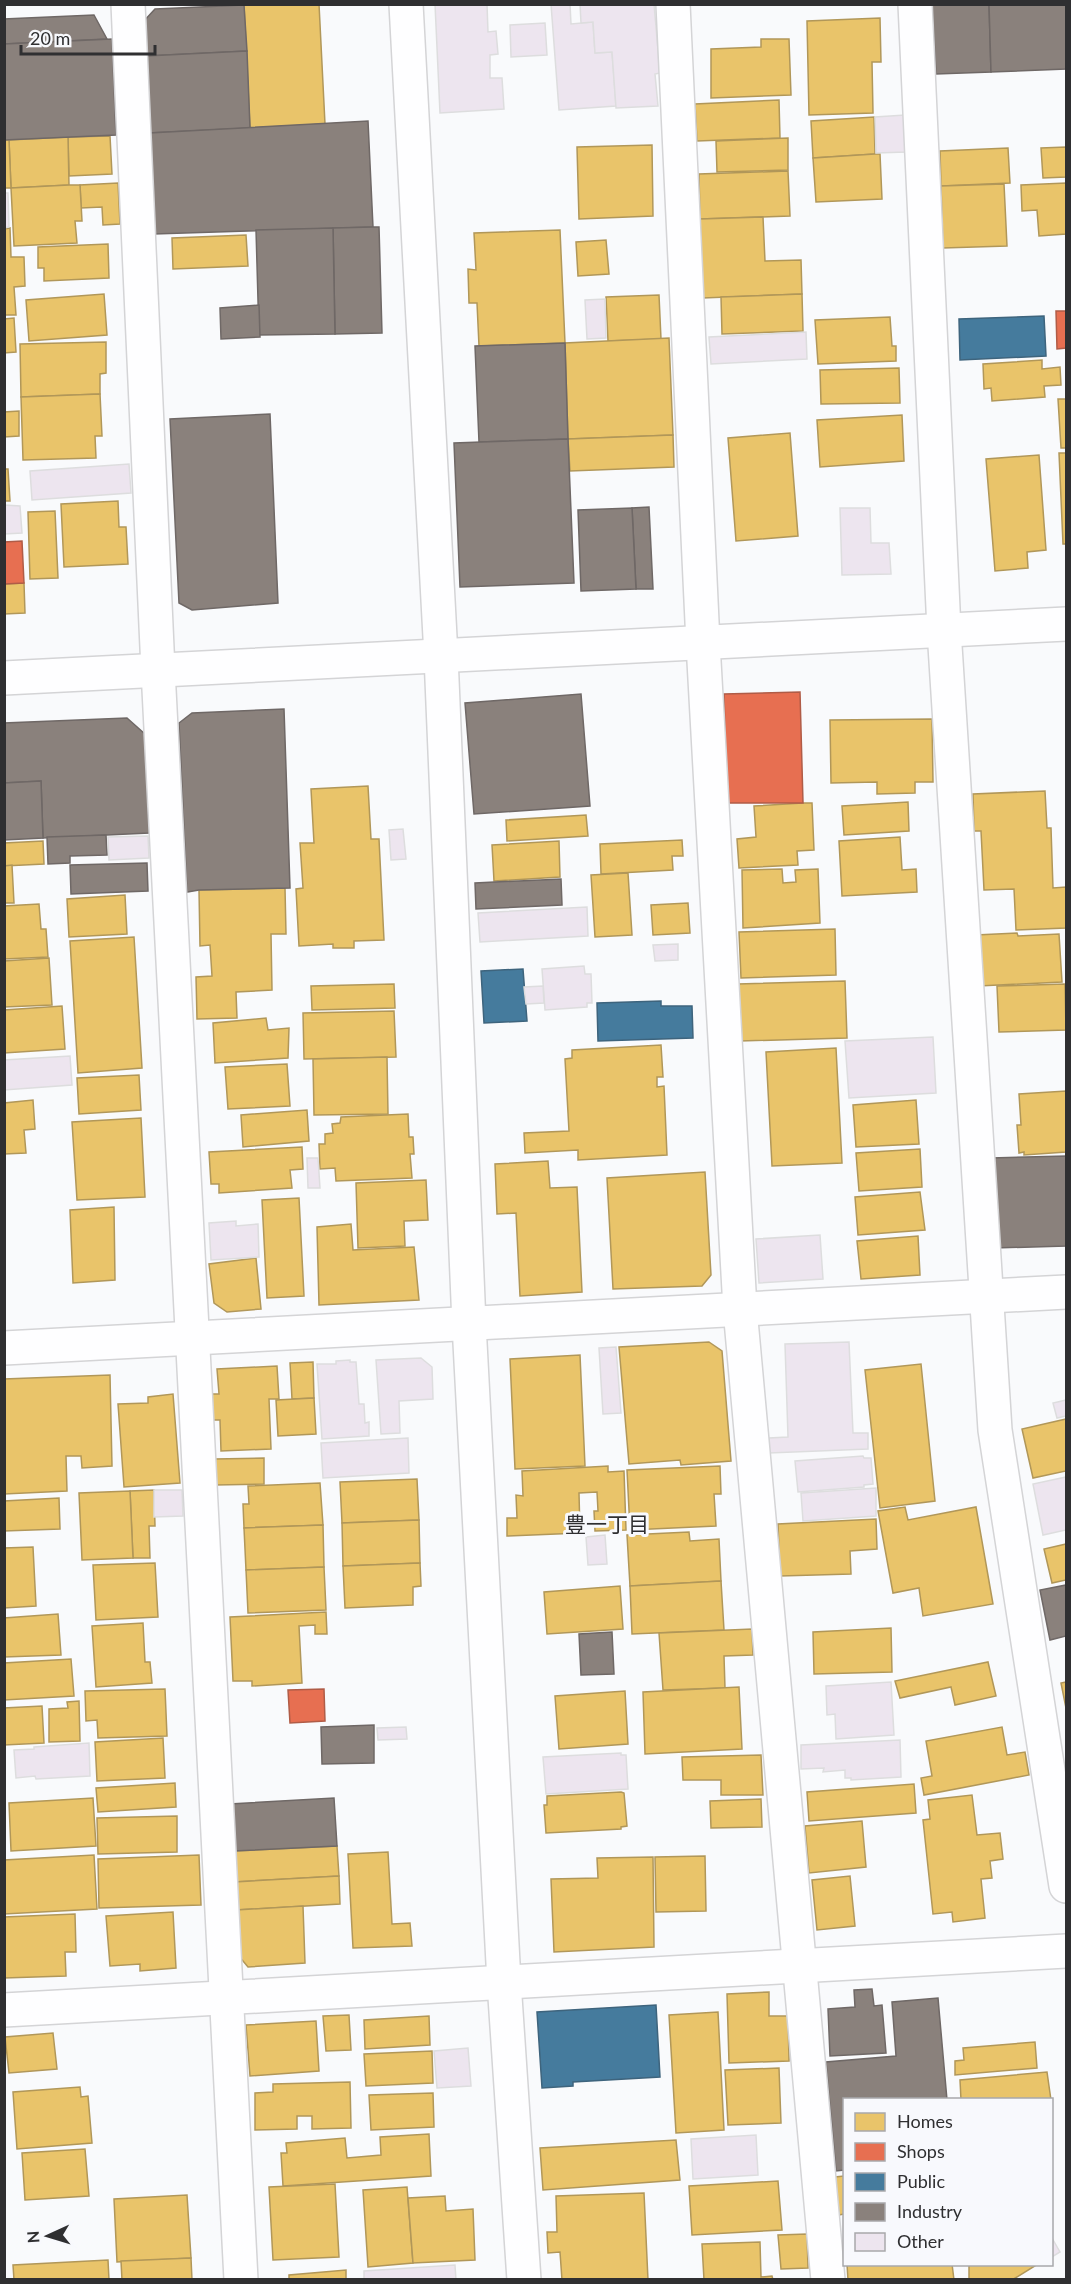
<svg xmlns="http://www.w3.org/2000/svg" width="1071" height="2284" viewBox="0 0 1071 2284" font-family="Lato,'Noto Sans JP',sans-serif">
<rect width="100%" height="100%" fill="#f9fafc"/>
<g fill="#e9c46a" stroke="#b19759" stroke-width="1.5">
<path d="M319,4L325,124L250,128L244,5Z"/>
<path d="M880,18L881,62H872L873,113L809,115L807,21Z"/>
<path d="M761,39H789L791,95L711,98V49L761,47Z"/>
<path d="M779,100L780,138L697,141L695,104Z"/>
<path d="M874,117L875,154L813,158L811,121Z"/>
<path d="M110,136L112,174L69,176L68,137Z"/>
<path d="M68,137L69,185L11,188L9,140Z"/>
<path d="M788,138V170L717,172L716,141Z"/>
<path d="M4,140H9L11,188H4Z"/>
<path d="M652,145L653,216L579,219L577,147Z"/>
<path d="M1066,147V177L1043,178L1041,148Z"/>
<path d="M1008,148L1010,183L941,186L940,151Z"/>
<path d="M875,154H880L882,199L816,202L813,158Z"/>
<path d="M788,171L790,216L700,219L699,174Z"/>
<path d="M118,183L120,224L103,225L102,207L81,208L80,185Z"/>
<path d="M1066,183V234L1039,236L1037,210L1022,211L1021,185Z"/>
<path d="M1004,184L1007,246L943,248L941,186Z"/>
<path d="M69,185H80L82,221H75L77,243L14,246L11,188Z"/>
<path d="M763,217L765,261L801,260L802,294L703,298L700,219Z"/>
<path d="M10,228L11,257H24L25,286L14,287L16,315H4V229Z"/>
<path d="M560,230L565,343L479,346L477,303H469L468,269L476,270L474,233Z"/>
<path d="M246,235L248,266L173,269L172,238Z"/>
<path d="M606,240L609,274L578,276L576,242Z"/>
<path d="M108,244L109,278L44,281V268H38V247Z"/>
<path d="M104,294L107,335L29,341L26,300Z"/>
<path d="M802,294L803,331L722,334L721,297Z"/>
<path d="M659,295L661,339L608,341L606,297Z"/>
<path d="M890,317L892,346H896V361L818,364L815,320Z"/>
<path d="M14,318L16,352L4,353V319Z"/>
<path d="M669,338L673,435L568,439L565,343Z"/>
<path d="M106,342V373L100,374V394L21,397L20,344Z"/>
<path d="M1042,360V369L1060,367L1061,385L1044,386L1045,397L992,401L991,388L984,389L983,364Z"/>
<path d="M899,368L900,403L821,404L820,370Z"/>
<path d="M100,394L102,436H95L96,458L23,460L21,397Z"/>
<path d="M1058,399H1066V448H1061Z"/>
<path d="M19,411V436L4,437V412Z"/>
<path d="M902,415L904,461L820,467L817,420Z"/>
<path d="M790,433L798,536L736,541L728,438Z"/>
<path d="M673,435L674,467L570,471L568,439Z"/>
<path d="M1059,453H1066V544H1063Z"/>
<path d="M1039,455L1046,550L1027,552L1028,568L995,571L986,459Z"/>
<path d="M4,469H8L10,501H4Z"/>
<path d="M118,501L119,527H126L128,564L64,567L61,504Z"/>
<path d="M55,511L58,578L30,579L28,512Z"/>
<path d="M24,583L25,613L4,614V584Z"/>
<path d="M932,719L933,782H915V793L877,794V782L831,783L830,720Z"/>
<path d="M368,786L371,839H379L384,940L354,941V948H333V944L299,946L296,889L303,888L300,843H314L311,789Z"/>
<path d="M1045,791L1047,828H1051L1053,888L1066,887V928L1016,930L1014,889L984,890L981,831H974L973,794Z"/>
<path d="M908,802L909,831L844,835L842,806Z"/>
<path d="M803,803H812L814,850L797,851L798,865L739,868L737,839L756,837L754,806Z"/>
<path d="M586,815L588,836L507,841L506,820Z"/>
<path d="M900,837L902,870L916,869L917,892L842,896L839,841Z"/>
<path d="M682,840L683,856H672L673,870L601,874L600,844Z"/>
<path d="M43,841L44,864L4,866V843Z"/>
<path d="M559,841L560,877L494,881L492,845Z"/>
<path d="M12,865L14,903H4V866Z"/>
<path d="M782,869L783,883L796,882L795,870L818,869L820,923L743,928L742,870Z"/>
<path d="M628,873L632,935L595,937L591,875Z"/>
<path d="M285,888L286,934H271L272,990L236,992L237,1018L197,1019L196,977L212,976L210,945L200,946L199,890Z"/>
<path d="M125,895L127,934L69,937L67,899Z"/>
<path d="M688,903L690,933L653,935L651,905Z"/>
<path d="M39,904L41,929H46L48,957L4,959V906Z"/>
<path d="M835,929L836,975L741,978L739,932Z"/>
<path d="M1017,933L1018,936L1059,934L1062,982L979,986L976,935Z"/>
<path d="M134,937L142,1068L78,1073L70,941Z"/>
<path d="M49,958L52,1005L4,1007V961Z"/>
<path d="M845,981L847,1038L740,1041L738,984Z"/>
<path d="M394,984L395,1008L312,1010L311,986Z"/>
<path d="M1065,984L1066,1030L999,1032L997,986Z"/>
<path d="M62,1006L65,1049L4,1053V1010Z"/>
<path d="M394,1011L396,1057L304,1059L303,1013Z"/>
<path d="M266,1018L268,1030L289,1028L288,1058L215,1063L213,1023Z"/>
<path d="M661,1045L663,1077H657V1087L664,1086L667,1155L578,1160V1150L525,1153L524,1133L569,1131L565,1059L572,1058V1050Z"/>
<path d="M836,1048L842,1163L772,1166L766,1052Z"/>
<path d="M387,1057L388,1114L314,1115L313,1059Z"/>
<path d="M287,1064L290,1106L228,1109L225,1067Z"/>
<path d="M139,1075L141,1110L79,1114L77,1078Z"/>
<path d="M1066,1091V1152L1024,1155V1152L1019,1153L1017,1125H1021L1019,1094Z"/>
<path d="M33,1100L35,1129L24,1130L26,1153L4,1154V1103Z"/>
<path d="M916,1100L919,1144L856,1147L853,1105Z"/>
<path d="M307,1110L309,1141L243,1147L241,1115Z"/>
<path d="M408,1114L409,1137H413L414,1154H410L412,1178L336,1181L335,1168L320,1169L319,1144H325V1134L333,1133L332,1124L340,1123L341,1117Z"/>
<path d="M141,1118L145,1197L77,1200L72,1122Z"/>
<path d="M302,1147L303,1169L290,1170L292,1188L219,1193V1184H211L209,1152Z"/>
<path d="M920,1149L922,1187L859,1191L856,1153Z"/>
<path d="M548,1161L550,1188L577,1187L582,1292L520,1296L516,1213L497,1214L495,1164Z"/>
<path d="M705,1172L711,1275L702,1286L613,1289L607,1178Z"/>
<path d="M426,1180L428,1220L404,1221L405,1246L358,1248L356,1183Z"/>
<path d="M920,1192L925,1230L858,1235L855,1197Z"/>
<path d="M299,1198L304,1296L267,1298L262,1200Z"/>
<path d="M114,1207L115,1280L73,1283L70,1210Z"/>
<path d="M351,1224L353,1250L414,1247L419,1300L319,1305L317,1227Z"/>
<path d="M918,1236L920,1275L861,1279L857,1241Z"/>
<path d="M256,1258L261,1309L227,1312L214,1303L209,1264Z"/>
<path d="M709,1342L722,1351L731,1461L681,1465L680,1460L629,1464L619,1347Z"/>
<path d="M580,1355L585,1466L515,1469L510,1359Z"/>
<path d="M313,1362L314,1398L292,1399L290,1363Z"/>
<path d="M921,1364L935,1501L880,1508L865,1370Z"/>
<path d="M277,1366L279,1399H269L271,1449L221,1451L220,1420H212L211,1394H219L217,1369Z"/>
<path d="M110,1375L112,1466L82,1468L81,1456H66L67,1491L4,1494V1379Z"/>
<path d="M173,1394L180,1483L124,1487L118,1404L148,1403V1397Z"/>
<path d="M314,1398L316,1434L278,1436L276,1400Z"/>
<path d="M1066,1419V1471L1033,1478L1022,1429Z"/>
<path d="M264,1458V1484L215,1485V1459Z"/>
<path d="M608,1466V1472L624,1471L626,1530L595,1531L594,1511H598L597,1492L579,1493L580,1533L507,1536V1518H517L516,1495L523,1496L522,1471Z"/>
<path d="M720,1466L721,1494H714L716,1526L630,1530L627,1470Z"/>
<path d="M417,1479L419,1520L342,1523L340,1482Z"/>
<path d="M320,1483L323,1525L244,1528L243,1504H249L248,1486Z"/>
<path d="M154,1490L155,1526H149L150,1558H133L130,1491Z"/>
<path d="M130,1491L133,1558L82,1560L79,1493Z"/>
<path d="M59,1498L60,1529L4,1531V1501Z"/>
<path d="M905,1507L908,1520L976,1507L993,1604L923,1616L919,1588L893,1593L878,1511Z"/>
<path d="M876,1519L877,1549L850,1551L851,1574L780,1576L778,1524Z"/>
<path d="M419,1520L420,1563L343,1566L342,1523Z"/>
<path d="M323,1525L324,1567L246,1570L244,1528Z"/>
<path d="M689,1532L690,1541L719,1539L721,1581L630,1586L627,1535Z"/>
<path d="M1066,1544V1580L1052,1583L1044,1549Z"/>
<path d="M33,1547L36,1606L4,1608V1548Z"/>
<path d="M155,1563L158,1617L96,1620L93,1565Z"/>
<path d="M420,1563L421,1586L413,1587V1605L345,1608L343,1566Z"/>
<path d="M324,1567L326,1610L248,1613L246,1570Z"/>
<path d="M721,1581L724,1630L632,1634L630,1586Z"/>
<path d="M620,1586L623,1629L547,1634L544,1592Z"/>
<path d="M326,1612L327,1634H315V1625L299,1626L302,1683L252,1686V1681H233L230,1617Z"/>
<path d="M58,1614L61,1655L4,1657V1618Z"/>
<path d="M143,1623L145,1662H150L152,1683L96,1687L92,1626Z"/>
<path d="M891,1628L892,1672L814,1674L813,1632Z"/>
<path d="M752,1629L753,1655L724,1656L725,1688L663,1690L659,1633Z"/>
<path d="M71,1659L74,1696L4,1700V1663Z"/>
<path d="M988,1662L996,1696L955,1705L951,1687L900,1698L895,1681Z"/>
<path d="M1066,1682V1708L1061,1683Z"/>
<path d="M739,1687L742,1749L645,1754L643,1692Z"/>
<path d="M165,1689L167,1736L98,1738L97,1720L86,1721L85,1691Z"/>
<path d="M625,1691L628,1744L559,1749L555,1696Z"/>
<path d="M79,1701L80,1741L49,1742V1709L68,1708L67,1702Z"/>
<path d="M42,1706L44,1743L4,1745V1708Z"/>
<path d="M1002,1727L1007,1755L1025,1752L1029,1775L924,1795L921,1778L932,1776L926,1741Z"/>
<path d="M163,1738L165,1778L97,1781L95,1742Z"/>
<path d="M761,1755L763,1795H721V1780H683L682,1757Z"/>
<path d="M175,1783L176,1807L98,1812L96,1788Z"/>
<path d="M914,1784L916,1813L809,1821L807,1792Z"/>
<path d="M621,1792L624,1793L627,1826L621,1827V1829L546,1833L544,1805H547V1796Z"/>
<path d="M972,1795L977,1835L1000,1833L1003,1859L990,1861L992,1878L981,1879L985,1918L953,1922L952,1912L933,1914L923,1820L930,1819L928,1800Z"/>
<path d="M93,1798L96,1846L11,1851L9,1803Z"/>
<path d="M761,1799L762,1827L711,1828L710,1801Z"/>
<path d="M177,1816V1852L98,1854L97,1818Z"/>
<path d="M862,1821L866,1867L809,1873L805,1826Z"/>
<path d="M337,1846L339,1876L234,1882L233,1851Z"/>
<path d="M388,1852L392,1924L410,1923L412,1946L353,1948L348,1854Z"/>
<path d="M94,1855L97,1909L4,1914V1860Z"/>
<path d="M199,1855L201,1905L99,1908L98,1859Z"/>
<path d="M705,1856L706,1911L656,1912L655,1857Z"/>
<path d="M653,1857L654,1947L554,1952L551,1879L598,1878L597,1858Z"/>
<path d="M339,1876L340,1904L236,1910L234,1882Z"/>
<path d="M850,1876L855,1926L817,1930L812,1880Z"/>
<path d="M303,1906L305,1963L248,1967L238,1955L236,1910Z"/>
<path d="M173,1912L176,1968L140,1971V1964L110,1966L106,1916Z"/>
<path d="M75,1914L76,1952H65L66,1976L4,1978V1917Z"/>
<path d="M769,1992V2016H788L789,2061L729,2063L727,1994Z"/>
<path d="M718,2012L724,2130L676,2133L669,2015Z"/>
<path d="M349,2015L351,2050L326,2051L323,2016Z"/>
<path d="M429,2016L430,2045L365,2049L364,2020Z"/>
<path d="M316,2021L319,2071L250,2076L246,2025Z"/>
<path d="M53,2033L57,2069L9,2073L5,2037Z"/>
<path d="M1035,2042L1037,2068L955,2075V2061L964,2060L963,2048Z"/>
<path d="M432,2051L433,2083L366,2086L364,2054Z"/>
<path d="M779,2068L781,2123L728,2125L725,2070Z"/>
<path d="M1047,2072L1051,2100H961L960,2080Z"/>
<path d="M350,2082L351,2128L312,2129V2116H297V2129L255,2130V2093L273,2092V2084Z"/>
<path d="M80,2087L81,2097L88,2096L92,2143L17,2149L13,2092Z"/>
<path d="M433,2093L434,2127L371,2130L369,2095Z"/>
<path d="M429,2134L431,2176L283,2186L281,2153H287L286,2143L345,2138L347,2158L381,2155L380,2137Z"/>
<path d="M676,2140L680,2180L543,2190L540,2148Z"/>
<path d="M85,2149L89,2196L25,2200L22,2153Z"/>
<path d="M844,2176V2214L839,2215L835,2177Z"/>
<path d="M778,2181L782,2230L692,2235L689,2186Z"/>
<path d="M335,2184L339,2257L273,2260L269,2187Z"/>
<path d="M407,2187L413,2263L368,2267L363,2190Z"/>
<path d="M644,2193L648,2280H562L560,2252L548,2253L547,2232H557L556,2196Z"/>
<path d="M187,2195L191,2258L117,2262L114,2199Z"/>
<path d="M445,2196L446,2211L473,2209L475,2260L413,2263L408,2198Z"/>
<path d="M807,2234L808,2268L781,2269L778,2235Z"/>
<path d="M760,2242L761,2277L772,2276L773,2280H704L702,2244Z"/>
<path d="M191,2258L192,2280H122L121,2261Z"/>
<path d="M108,2260L109,2280H14L13,2265Z"/>
<path d="M847,2264H952L954,2280H848Z"/>
<path d="M969,2264H1038L1012,2280H969Z"/>
<path d="M346,2270V2280H289V2275Z"/>
</g>
<g fill="#e76f51" stroke="#b05c47" stroke-width="1.5">
<path d="M1056,311H1066V348L1057,349Z"/>
<path d="M22,541L24,583L4,584V542Z"/>
<path d="M800,692L803,803H727L724,694Z"/>
<path d="M324,1689L325,1721L290,1723L288,1690Z"/>
</g>
<g fill="#457b9d" stroke="#3e647d" stroke-width="1.5">
<path d="M1044,316L1046,356L960,360L959,319Z"/>
<path d="M523,969L527,1021L484,1023L481,971Z"/>
<path d="M661,1001V1006H692L693,1038L598,1041L597,1003Z"/>
<path d="M656,2005L660,2077L573,2082V2086L542,2088L537,2012Z"/>
</g>
<g fill="#8a817c" stroke="#6f6866" stroke-width="1.5">
<path d="M932,4H989L991,72L936,74Z"/>
<path d="M989,4H1066V69L991,72Z"/>
<path d="M244,5L247,51L146,56L143,22L155,9Z"/>
<path d="M94,15L107,39L4,44V19Z"/>
<path d="M112,39L116,135L4,140V44Z"/>
<path d="M247,51L250,128L149,133L146,56Z"/>
<path d="M368,121L373,227L154,234L149,133Z"/>
<path d="M373,227H379L382,333L335,334L333,228Z"/>
<path d="M333,228L335,334L259,335L256,230Z"/>
<path d="M259,305L260,337L221,339L220,308Z"/>
<path d="M565,343L568,439L479,442L475,346Z"/>
<path d="M270,414L278,603L192,610L179,603L170,419Z"/>
<path d="M568,439L574,583L460,587L454,443Z"/>
<path d="M649,507L653,589H636L632,508Z"/>
<path d="M632,508L636,589L581,591L578,510Z"/>
<path d="M581,694L590,806L474,814L465,703Z"/>
<path d="M284,709L290,888L199,890L187,892L179,723L192,713Z"/>
<path d="M127,718L145,734L149,833L43,838L41,781L4,783V723Z"/>
<path d="M41,781L43,838L4,840V783Z"/>
<path d="M106,835L107,855L70,856V863L48,864L47,837Z"/>
<path d="M147,863L148,891L71,894L70,865Z"/>
<path d="M561,879L562,905L476,909L475,883Z"/>
<path d="M1066,1156V1246L994,1248L991,1158Z"/>
<path d="M1066,1585V1636L1050,1640L1040,1590Z"/>
<path d="M612,1632L614,1674L581,1675L579,1634Z"/>
<path d="M374,1725V1763L322,1764L321,1727Z"/>
<path d="M334,1798L337,1846L233,1851L230,1804Z"/>
<path d="M872,1989L874,2006L882,2005L886,2053L830,2056L828,2009L855,2007L854,1990Z"/>
<path d="M938,1998L947,2100H844V2170L836,2171L826,2062L896,2056L892,2002Z"/>
</g>
<g fill="#ede5ef" stroke="#ddddde" stroke-width="1.5">
<path d="M435,4H487L488,32L496,31L498,54L490,55V78H502L504,109L440,113Z"/>
<path d="M551,4H570L571,24L593,22L595,53L612,52L616,106L559,110Z"/>
<path d="M580,4H654L660,73L655,74L658,106L616,108L612,52L595,53L593,22L581,23Z"/>
<path d="M545,23L547,55L511,57L510,25Z"/>
<path d="M905,115L906,152L876,153L875,117Z"/>
<path d="M4,193H8L9,227L4,228Z"/>
<path d="M605,299L606,338L587,339L585,300Z"/>
<path d="M806,332L807,359L711,364L709,337Z"/>
<path d="M129,464L131,493L32,500L30,471Z"/>
<path d="M4,505L20,506L22,533L4,534Z"/>
<path d="M840,508H870L871,543H889L891,574L842,575Z"/>
<path d="M403,829L406,859L391,860L389,830Z"/>
<path d="M148,836L149,858L109,860L108,837Z"/>
<path d="M587,907L588,936L480,942L478,913Z"/>
<path d="M678,944V960L655,961L653,945Z"/>
<path d="M584,966L585,974H591L592,1003H587V1007L545,1010L542,969Z"/>
<path d="M543,986L544,1003L526,1004L524,987Z"/>
<path d="M933,1037L936,1093L849,1098L845,1041Z"/>
<path d="M70,1056L72,1085L4,1090V1060Z"/>
<path d="M307,1158H318L320,1188H308Z"/>
<path d="M236,1221V1226L258,1224L259,1257L211,1260L209,1223Z"/>
<path d="M820,1235L823,1279L759,1283L756,1239Z"/>
<path d="M849,1342L853,1433H868V1449L769,1453V1438L788,1437L785,1344Z"/>
<path d="M616,1347L621,1413L603,1414L599,1348Z"/>
<path d="M421,1358L432,1367L433,1399L399,1401L400,1433L381,1434L376,1360Z"/>
<path d="M350,1360V1362H356L359,1404H364L365,1423L369,1422V1436L322,1439L317,1364H336V1361Z"/>
<path d="M1066,1400V1416L1057,1418L1053,1403Z"/>
<path d="M408,1438L409,1473L323,1478L321,1443Z"/>
<path d="M863,1456L864,1458H871L873,1484L864,1485V1487L798,1492L795,1461Z"/>
<path d="M1066,1477V1530L1043,1535L1033,1484Z"/>
<path d="M876,1488V1516L803,1521L801,1493Z"/>
<path d="M154,1490H182L183,1516L154,1517Z"/>
<path d="M605,1535L607,1564L588,1565L586,1537Z"/>
<path d="M891,1682L894,1735L836,1739L835,1714L827,1715L826,1686Z"/>
<path d="M406,1727L407,1739L378,1740L377,1728Z"/>
<path d="M900,1740L901,1777L851,1780V1778H845V1770L823,1772L824,1768L801,1769V1745Z"/>
<path d="M89,1743L90,1776L36,1779L35,1776L16,1778L14,1750L34,1749V1747Z"/>
<path d="M621,1753V1755H626L628,1789L546,1794L543,1757Z"/>
<path d="M468,2048L471,2086L437,2088L434,2051Z"/>
<path d="M756,2135L758,2175L693,2179L691,2139Z"/>
<path d="M1052,2238L1060,2252L1052,2257Z"/>
<path d="M455,2265L456,2280H364V2271Z"/>
</g>
<g fill="none" stroke-linecap="round" stroke-linejoin="round">
<g stroke="#d4d4d6" stroke-width="36">
<g id="minor">
<path d="M128,4L158,670L241,2280"/>
<path d="M673,4L703,643L740,1309L828,2280"/>
<path d="M915,4L944,630L995,1430L1066,1886"/>
<path d="M4,1348L1066,1292"/>
<path d="M4,2010L1066,1951"/>
</g>
</g>
<g stroke="#d4d4d6" stroke-width="36">
<g id="tertiary">
<path d="M406,4L441,656L469,1324L504,1982L524,2280"/>
<path d="M4,678L1066,624"/>
</g>
</g>
<use href="#minor" stroke="#fefeff" stroke-width="33"/>
<use href="#tertiary" stroke="#fefeff" stroke-width="33"/>
</g>
<g text-anchor="middle" stroke-width="6" stroke-linejoin="round" paint-order="stroke">
<g font-size="21" fill="#2f2f31" stroke="#f8f9fd">
<text x="607" y="1532">豊一丁目</text>
</g>
</g>
<rect width="1071" height="2284" fill="none" stroke="#2f2f31" stroke-width="12"/>
<rect x="843" y="2098" width="210" height="168" fill="#f8f9fd" stroke="#a8a8ab" stroke-width="1.5"/>
<rect x="855" y="2113" width="30" height="18" fill="#e9c46a" stroke="#a8a8ab" stroke-width="1.5"/>
<text x="897" y="2128" font-size="18" fill="#2f2f31">Homes</text>
<rect x="855" y="2143" width="30" height="18" fill="#e76f51" stroke="#a8a8ab" stroke-width="1.5"/>
<text x="897" y="2158" font-size="18" fill="#2f2f31">Shops</text>
<rect x="855" y="2173" width="30" height="18" fill="#457b9d" stroke="#a8a8ab" stroke-width="1.5"/>
<text x="897" y="2188" font-size="18" fill="#2f2f31">Public</text>
<rect x="855" y="2203" width="30" height="18" fill="#8a817c" stroke="#a8a8ab" stroke-width="1.5"/>
<text x="897" y="2218" font-size="18" fill="#2f2f31">Industry</text>
<rect x="855" y="2233" width="30" height="18" fill="#ede5ef" stroke="#a8a8ab" stroke-width="1.5"/>
<text x="897" y="2248" font-size="18" fill="#2f2f31">Other</text>
<g transform="translate(48 2236) rotate(266)" stroke="#f8f9fd" stroke-width="4.5" paint-order="stroke">
<path d="M0-4.5L10 22L0 15L-10 22Z" fill="#2f2f31"/>
<text y="-9" font-size="16" font-weight="bold" text-anchor="middle" fill="#2f2f31">N</text>
</g>
<path d="M21 45v9h134v-9" fill="none" stroke="#2f2f31" stroke-width="3"/>
<text x="30" y="45" font-size="18" fill="#2f2f31" stroke="#f8f9fd" stroke-width="4.5" paint-order="stroke">20 m</text>
</svg>
